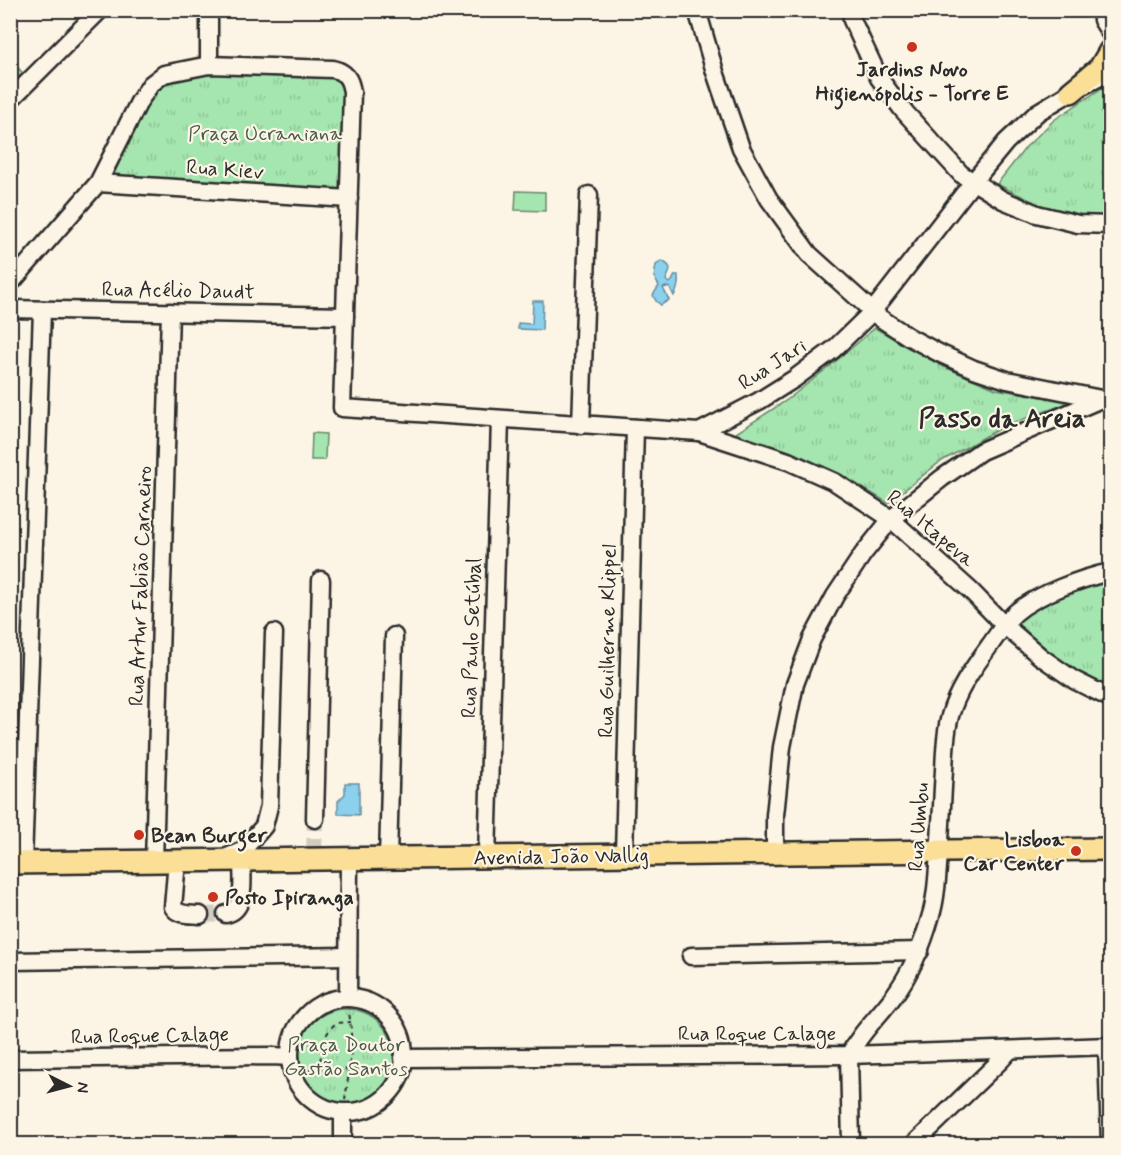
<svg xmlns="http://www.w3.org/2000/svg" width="1121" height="1155" viewBox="0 0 1121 1155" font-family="Mynerve,sans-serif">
<defs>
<pattern id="park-tufts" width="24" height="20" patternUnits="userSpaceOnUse" patternTransform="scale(1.5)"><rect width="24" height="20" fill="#a5e5af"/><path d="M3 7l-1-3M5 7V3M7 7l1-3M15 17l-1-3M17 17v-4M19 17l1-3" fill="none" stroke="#8ec597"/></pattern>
</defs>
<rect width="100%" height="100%" fill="#fcf5e5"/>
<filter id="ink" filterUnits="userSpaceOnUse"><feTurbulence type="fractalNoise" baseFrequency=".0167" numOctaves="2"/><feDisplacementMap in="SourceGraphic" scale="12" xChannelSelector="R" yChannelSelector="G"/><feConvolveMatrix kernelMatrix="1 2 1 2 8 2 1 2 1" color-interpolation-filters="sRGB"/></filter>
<g filter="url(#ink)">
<g fill="#a5e5af" stroke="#68886d" stroke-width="1.5">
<path d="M516,191L545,192V211L515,210Z"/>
<path d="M312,433L326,434L325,460H311Z"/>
</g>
<g fill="url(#park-tufts)" stroke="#68886d" stroke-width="1.5">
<path d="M11,61L23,73L11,85H10Z"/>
<path d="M205,73L345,78L340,195L110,183L147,98L166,78Z"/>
<path d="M1105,86L1110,92V216L1080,215L1048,209L997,184L1026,147L1054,120Z"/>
<path d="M875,328L940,365L996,389L1071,402L1004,426L940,462L888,503L843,476L784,449L733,435L787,400L835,362Z"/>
<path d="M1110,578V688L1073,671L1013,626L1039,604Z"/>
<circle cx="346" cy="1057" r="48"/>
</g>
<g fill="#8bd0ec" stroke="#658e9f" stroke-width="1.5">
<path d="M662,261C675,268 669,271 666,280L669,283L672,281L675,275H678C679,283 678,289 674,296L670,288L666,287L663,288L669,300L661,305L656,301L653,295L659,286L654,277L656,265Z"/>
<path d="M533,301H543L542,330L518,329V323L532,324Z"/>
<path d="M345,783H359V815L338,814V801L345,794Z"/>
</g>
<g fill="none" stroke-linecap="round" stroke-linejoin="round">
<g stroke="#d2cdc0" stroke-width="16" stroke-dasharray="16 8" stroke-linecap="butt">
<path d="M314,854L315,819"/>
<path d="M200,915L226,914"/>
</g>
<g stroke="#2b2b2b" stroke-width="21">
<g id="minor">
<path d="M697,10L715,72L741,148L769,199L809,254L880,318L909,337L939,353L974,369L1007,380L1101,399L1110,398"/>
<path d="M851,10L852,20L879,78L902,109L961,174L1003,200L1037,214L1078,224L1110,225"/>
<path d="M1101,10L1102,20L1110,33"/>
<path d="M209,65V10"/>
<path d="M10,100L100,10"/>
<path d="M98,183L349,199"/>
<path d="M10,284L98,183L140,100L151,84L164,74L209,65L333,69C346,72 350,79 352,92L342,408L699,432L759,401L794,379L834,349L872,312L973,182L1006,142L1038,112L1071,92L1110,72"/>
<path d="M10,309L345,316"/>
<path d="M581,425L589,195"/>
<path d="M699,432L788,461L835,482L891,519L971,591L1004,625L1041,657L1074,680L1110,698"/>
<path d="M315,819L321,580"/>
<path d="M775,853V815L779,777L782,747L795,684L812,639L835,596L863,554L891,519L942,478L981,451L1101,399"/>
<path d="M624,855L635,428"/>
<path d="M225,858L242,851L264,826L269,806L274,633"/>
<path d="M487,858L500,420"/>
<path d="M388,859L394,636"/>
<path d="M177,861L173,907C178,916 191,914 200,915"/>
<path d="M154,862L170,312"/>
<path d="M23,863L42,310"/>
<path d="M226,914C247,910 242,878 242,861"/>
<path d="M691,956L920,951"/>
<path d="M10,961L348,956"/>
<path d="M348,998L349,859"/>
<circle cx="347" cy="1055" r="57"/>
<path d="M1107,1046L1110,1144"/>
<path d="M403,1058L849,1055L1110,1046"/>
<path d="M10,1059L273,1056L290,1057"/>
<path d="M343,1144V1113"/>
<path d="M851,1144L849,1055C860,1033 878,1017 893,997C911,973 923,944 931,915C936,899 937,882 938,866C941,834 942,802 944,770C945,752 945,734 950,716C957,690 974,667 990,645C998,634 1005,622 1015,613C1037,594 1083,578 1110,572"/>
<path d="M914,1144L1000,1061L1010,1050"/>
</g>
</g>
<g stroke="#2b2b2b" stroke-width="26">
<g id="major">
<path d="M1071,92L1100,68L1110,51"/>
<path d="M10,863L1110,849"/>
</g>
</g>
<g stroke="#2b2b2b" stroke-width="2" stroke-dasharray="4.5 4.5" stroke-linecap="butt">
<path d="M301,1067L304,1070L393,1069"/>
<path d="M320,1070C321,1050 321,1037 336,1023L351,1022"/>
<path d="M345,1100C349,1073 354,1040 349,1013"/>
</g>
<use href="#minor" stroke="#fcf5e5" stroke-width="16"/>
<use href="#major" stroke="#fbdf96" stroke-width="21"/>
</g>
</g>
<g fill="#c8321e" stroke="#fcf5e5" stroke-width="2">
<circle cx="912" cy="47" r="6"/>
<circle cx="139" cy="835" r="6"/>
<circle cx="1076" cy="851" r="6"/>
<circle cx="213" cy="897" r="6"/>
</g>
<g text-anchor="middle" stroke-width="4.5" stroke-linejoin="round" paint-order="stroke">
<g font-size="21" font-weight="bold" fill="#2b2b2b" stroke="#fcf5e5" text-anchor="start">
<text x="912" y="76" text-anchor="middle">Jardins Novo<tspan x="912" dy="24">Higienópolis - Torre E</tspan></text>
<text x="151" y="842">Bean Burger</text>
<text x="1064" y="846" text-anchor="end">Lisboa<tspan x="1064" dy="24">Car Center</tspan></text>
<text x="225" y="904">Posto Ipiranga</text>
</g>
<g font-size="21" fill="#4a5a4c" stroke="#fcf5e5">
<text x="265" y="140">Praça Ucraniana</text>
<text x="346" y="1051">Praça Doutor<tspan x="346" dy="24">Gastão Santos</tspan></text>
</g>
<g font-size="21" fill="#2b2b2b" stroke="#fcf5e5">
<text transform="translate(225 169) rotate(4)" y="7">Rua Kiev</text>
<text transform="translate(178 290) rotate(1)" y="7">Rua Acélio Daudt</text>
<text transform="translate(772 364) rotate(-33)" y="7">Rua Jari</text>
<text transform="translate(931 528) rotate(40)" y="7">Rua Itapeva</text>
<text transform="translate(140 586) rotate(-88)" y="7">Rua Artur Fabião Carneiro</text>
<text transform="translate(471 638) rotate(-88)" y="7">Rua Paulo Setúbal</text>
<text transform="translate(607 641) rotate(-89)" y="7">Rua Guilherme Klippel</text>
<text transform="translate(918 827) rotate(-86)" y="7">Rua Umbu</text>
<text transform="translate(561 856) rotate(-1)" y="7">Avenida João Wallig</text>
<text x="757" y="1040">Rua Roque Calage</text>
<text transform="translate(150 1035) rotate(-1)" y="7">Rua Roque Calage</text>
</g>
<g font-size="27" font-weight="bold" fill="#2b2b2b" stroke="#fcf5e5">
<text x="1002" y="427">Passo da Areia</text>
</g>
</g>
<rect width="1121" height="1155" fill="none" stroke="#fcf5e5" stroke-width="36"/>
<rect x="18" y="18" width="1085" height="1119" fill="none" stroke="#2b2b2b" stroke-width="2" filter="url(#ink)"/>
<g transform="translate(69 1086) rotate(96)" stroke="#fcf5e5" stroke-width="4.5" paint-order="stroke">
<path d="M0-4.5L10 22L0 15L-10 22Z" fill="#2b2b2b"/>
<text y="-9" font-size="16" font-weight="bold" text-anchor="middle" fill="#2b2b2b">N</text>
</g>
</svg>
